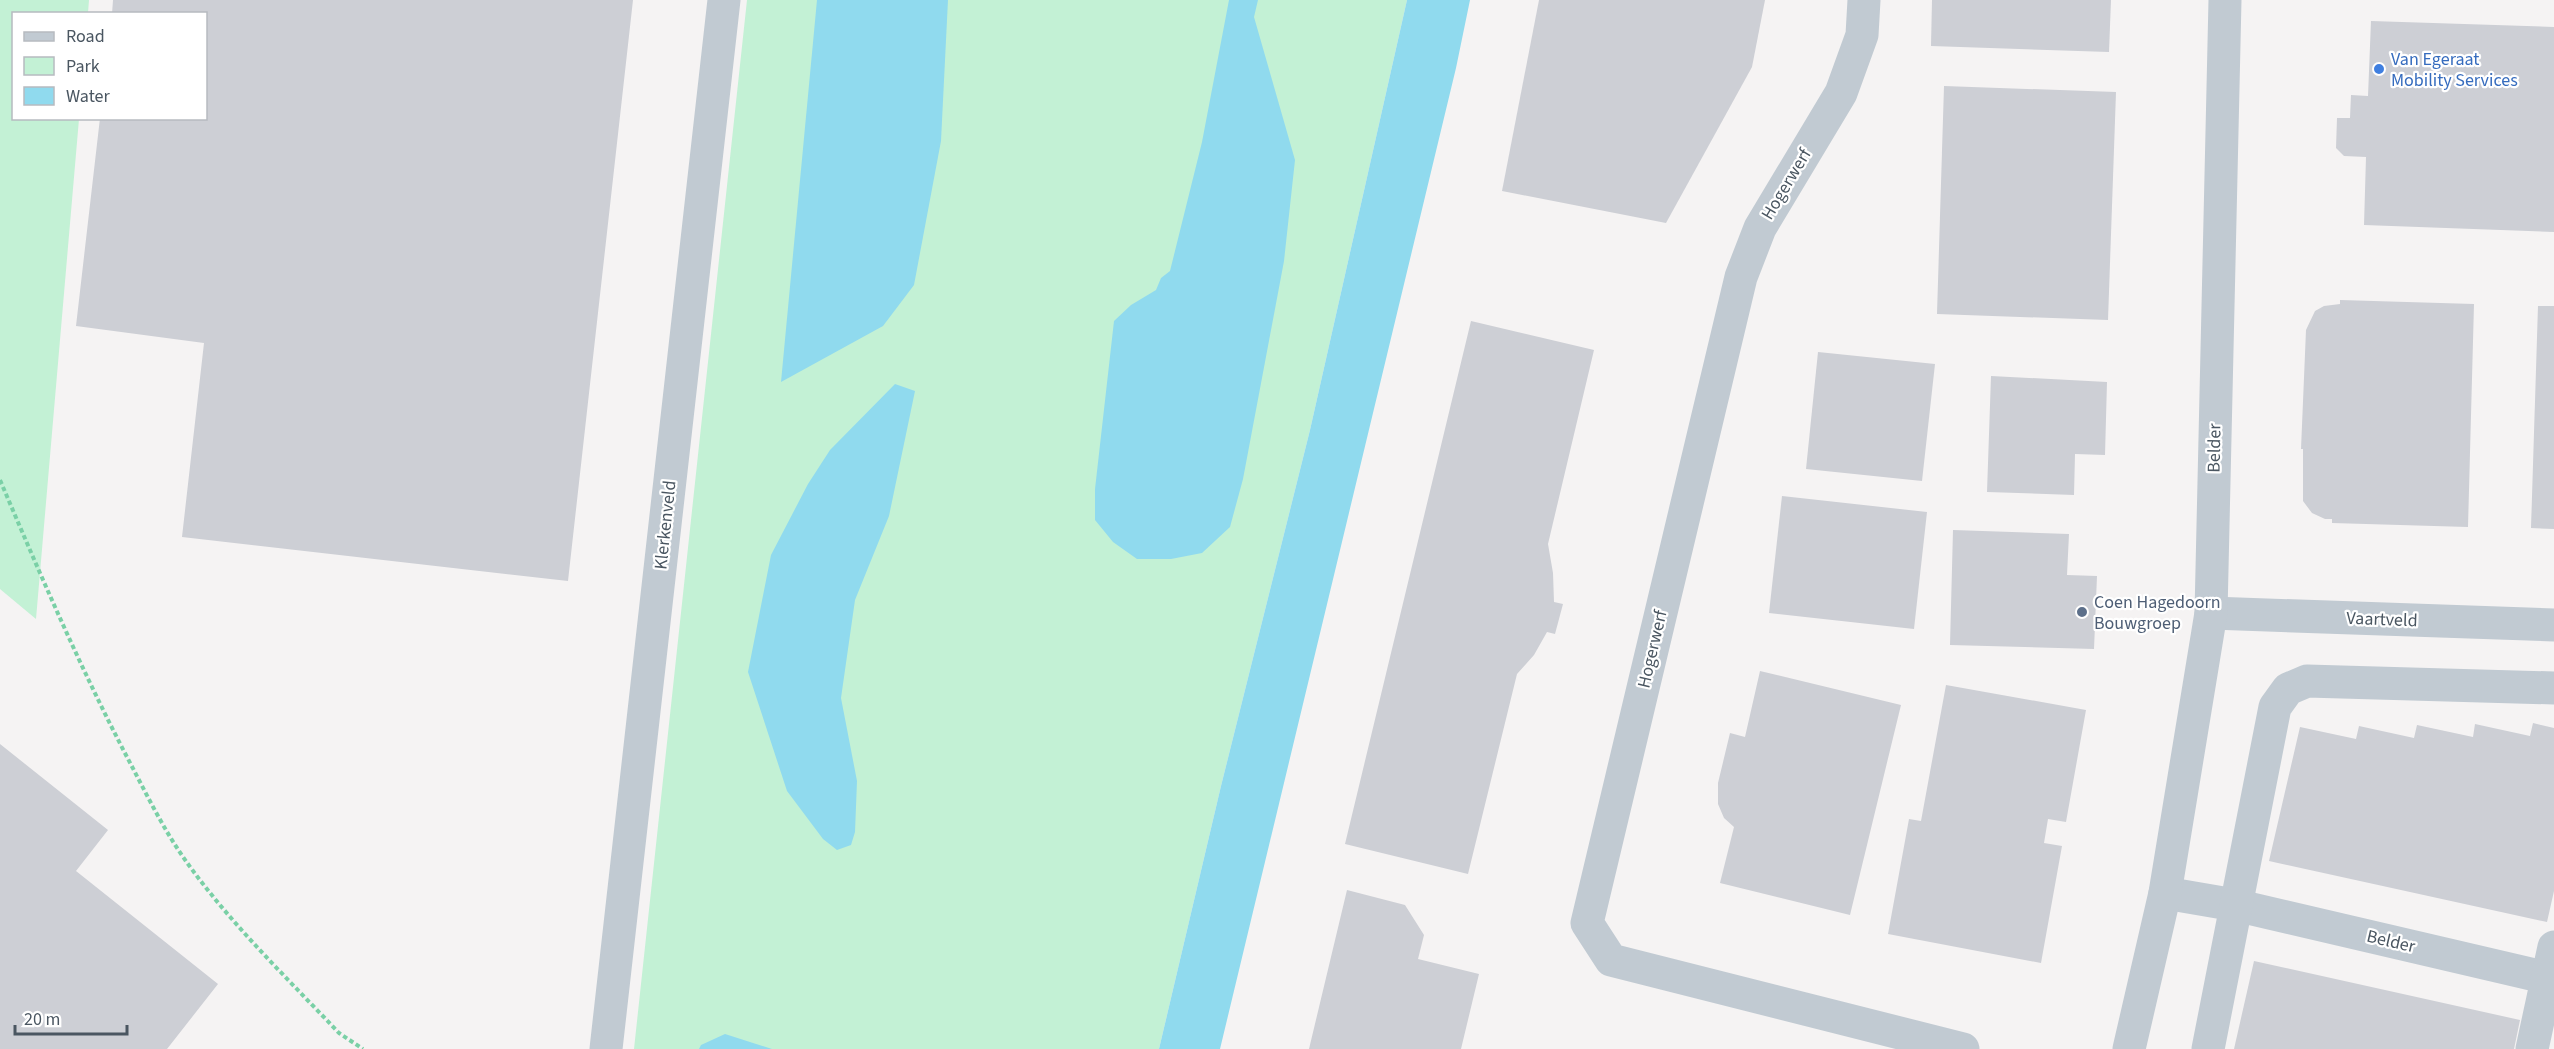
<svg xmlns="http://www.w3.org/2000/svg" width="2554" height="1049" viewBox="0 0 2554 1049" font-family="'Source Sans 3',sans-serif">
<rect width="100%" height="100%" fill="#f5f3f3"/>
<g fill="#c3f1d5">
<path d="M0,0H89L88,13L14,14V118L79,119L36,619L0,589Z"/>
<path d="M747,0H1407L1310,430L1221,786L1159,1049H634Z"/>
</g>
<g fill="#90daee">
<path d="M817,0H948L941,141L914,285L883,326L781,382Z"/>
<path d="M1229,0H1258L1254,17L1295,160L1284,261L1243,479L1230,527L1202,553L1171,559H1137L1113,542L1095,520V489L1114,321L1131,305L1156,290L1161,278L1170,271L1202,142Z"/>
<path d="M1407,0H1470L1456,68L1220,1049H1159L1221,786L1310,430Z"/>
<path d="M895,384L915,391L889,516L855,600L841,698L857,781L855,832L851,845L837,850L823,839L787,791L748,672L771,555L808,484L830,450Z"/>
<path d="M725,1034L772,1049H699L701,1045Z"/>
</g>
<g fill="#cdcfd5">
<path d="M113,0H633L568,581L182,537L204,343L76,326L100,118H206V14H112Z"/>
<path d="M1539,0H1765L1752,67L1666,223L1502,191Z"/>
<path d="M1932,0H2111L2109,52L1931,46Z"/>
<path d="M2371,21L2554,27V232L2364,225L2366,157L2344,156L2336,148L2337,118H2350L2351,95L2368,96Z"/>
<path d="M1944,86L2116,92L2108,320L1937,314Z"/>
<path d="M2340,300L2474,304L2468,527L2332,523V519H2325L2312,513L2303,501V449H2301L2306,330L2315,311L2324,306L2340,304Z"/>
<path d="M2538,306H2554V529L2531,528Z"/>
<path d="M1471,321L1594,350L1548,544L1553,573L1554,602L1563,604L1555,634L1547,632L1534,655L1517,674L1468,874L1345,844Z"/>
<path d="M1818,352L1935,364L1922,481L1806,469Z"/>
<path d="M1991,376L2107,382L2105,455L2075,454L2074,495L1987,492Z"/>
<path d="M1782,496L1927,512L1914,629L1769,613Z"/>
<path d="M1953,530L2069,534L2067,575L2097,576L2094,649L1950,645Z"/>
<path d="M1760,671L1901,705L1850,915L1720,883L1734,827L1724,818L1718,804V783L1730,733L1745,737Z"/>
<path d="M1946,685L2086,710L2066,822L2048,819L2044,843L2062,846L2041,963L1888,934L1909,819L1921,821Z"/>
<path d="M2533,723L2554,728V891L2547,922L2269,861L2300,727L2356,739L2359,726L2414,738L2417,725L2473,737L2475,724L2530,736Z"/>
<path d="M0,744L108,830L76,871L218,984L167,1049H0Z"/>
<path d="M1347,890L1405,905L1424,935L1418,959L1479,974L1461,1049H1309Z"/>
<path d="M2254,961L2520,1020L2514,1049H2234Z"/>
</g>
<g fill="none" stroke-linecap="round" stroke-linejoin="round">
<path stroke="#7ad0a6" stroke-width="4" stroke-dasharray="4.5 3" stroke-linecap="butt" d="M0,480C40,574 80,667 127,757C146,793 164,831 188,864C232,925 287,978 339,1033L363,1049"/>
<g stroke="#c1cad2" stroke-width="33">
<path d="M1864,0L1862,35L1841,93L1760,228L1741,277L1587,923L1611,960L1963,1049"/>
<path d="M2211,613L2554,625"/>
<path d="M2165,893L2235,905L2548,978"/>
<path d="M606,1049L724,0"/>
<path d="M2129,1049L2165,893L2211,613L2225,0"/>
<path d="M2208,1049L2275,707L2288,689L2307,681L2554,688"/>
<path d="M2532,1049L2554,947"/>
</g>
</g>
<circle fill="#3f7fe0" stroke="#fff" stroke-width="2" cx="2379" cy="69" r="6"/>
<circle fill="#5c6f8a" stroke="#fff" stroke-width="2" cx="2082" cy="612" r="6"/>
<g text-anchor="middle" stroke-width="4.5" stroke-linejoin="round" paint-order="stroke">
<g font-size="18" fill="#366cbe" stroke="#fff" text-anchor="start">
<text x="2391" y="65">Van Egeraat<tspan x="2391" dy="21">Mobility Services</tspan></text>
</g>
<g font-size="18" fill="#4a5661" stroke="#fff">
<text transform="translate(1786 184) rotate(-59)" y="6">Hogerwerf</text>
<text transform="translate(2214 448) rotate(-89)" y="6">Belder</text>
<text transform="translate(665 525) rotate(-84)" y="6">Klerkenveld</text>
<text transform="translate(2382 619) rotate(2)" y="6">Vaartveld</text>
<text transform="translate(1652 649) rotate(-77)" y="6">Hogerwerf</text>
<text transform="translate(2391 941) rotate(13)" y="6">Belder</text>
</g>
<g font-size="18" fill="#4e5e75" stroke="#fff" text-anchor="start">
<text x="2094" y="608">Coen Hagedoorn<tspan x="2094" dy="21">Bouwgroep</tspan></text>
</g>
</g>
<rect x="12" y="12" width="195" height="108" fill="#ffffff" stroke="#b7bbc0" stroke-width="1.5"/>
<rect x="24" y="32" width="30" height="9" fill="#c1cad2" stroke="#b7bbc0" stroke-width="1.5"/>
<text x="66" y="42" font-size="18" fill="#4a5661">Road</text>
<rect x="24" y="57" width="30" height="18" fill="#c3f1d5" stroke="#b7bbc0" stroke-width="1.5"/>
<text x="66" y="72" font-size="18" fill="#4a5661">Park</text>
<rect x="24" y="87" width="30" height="18" fill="#90daee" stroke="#b7bbc0" stroke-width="1.5"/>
<text x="66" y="102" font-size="18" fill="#4a5661">Water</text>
<path d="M15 1025v9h112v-9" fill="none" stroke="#4a5661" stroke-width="3"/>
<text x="24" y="1025" font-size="18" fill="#4a5661" stroke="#ffffff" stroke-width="4.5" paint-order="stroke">20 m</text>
</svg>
